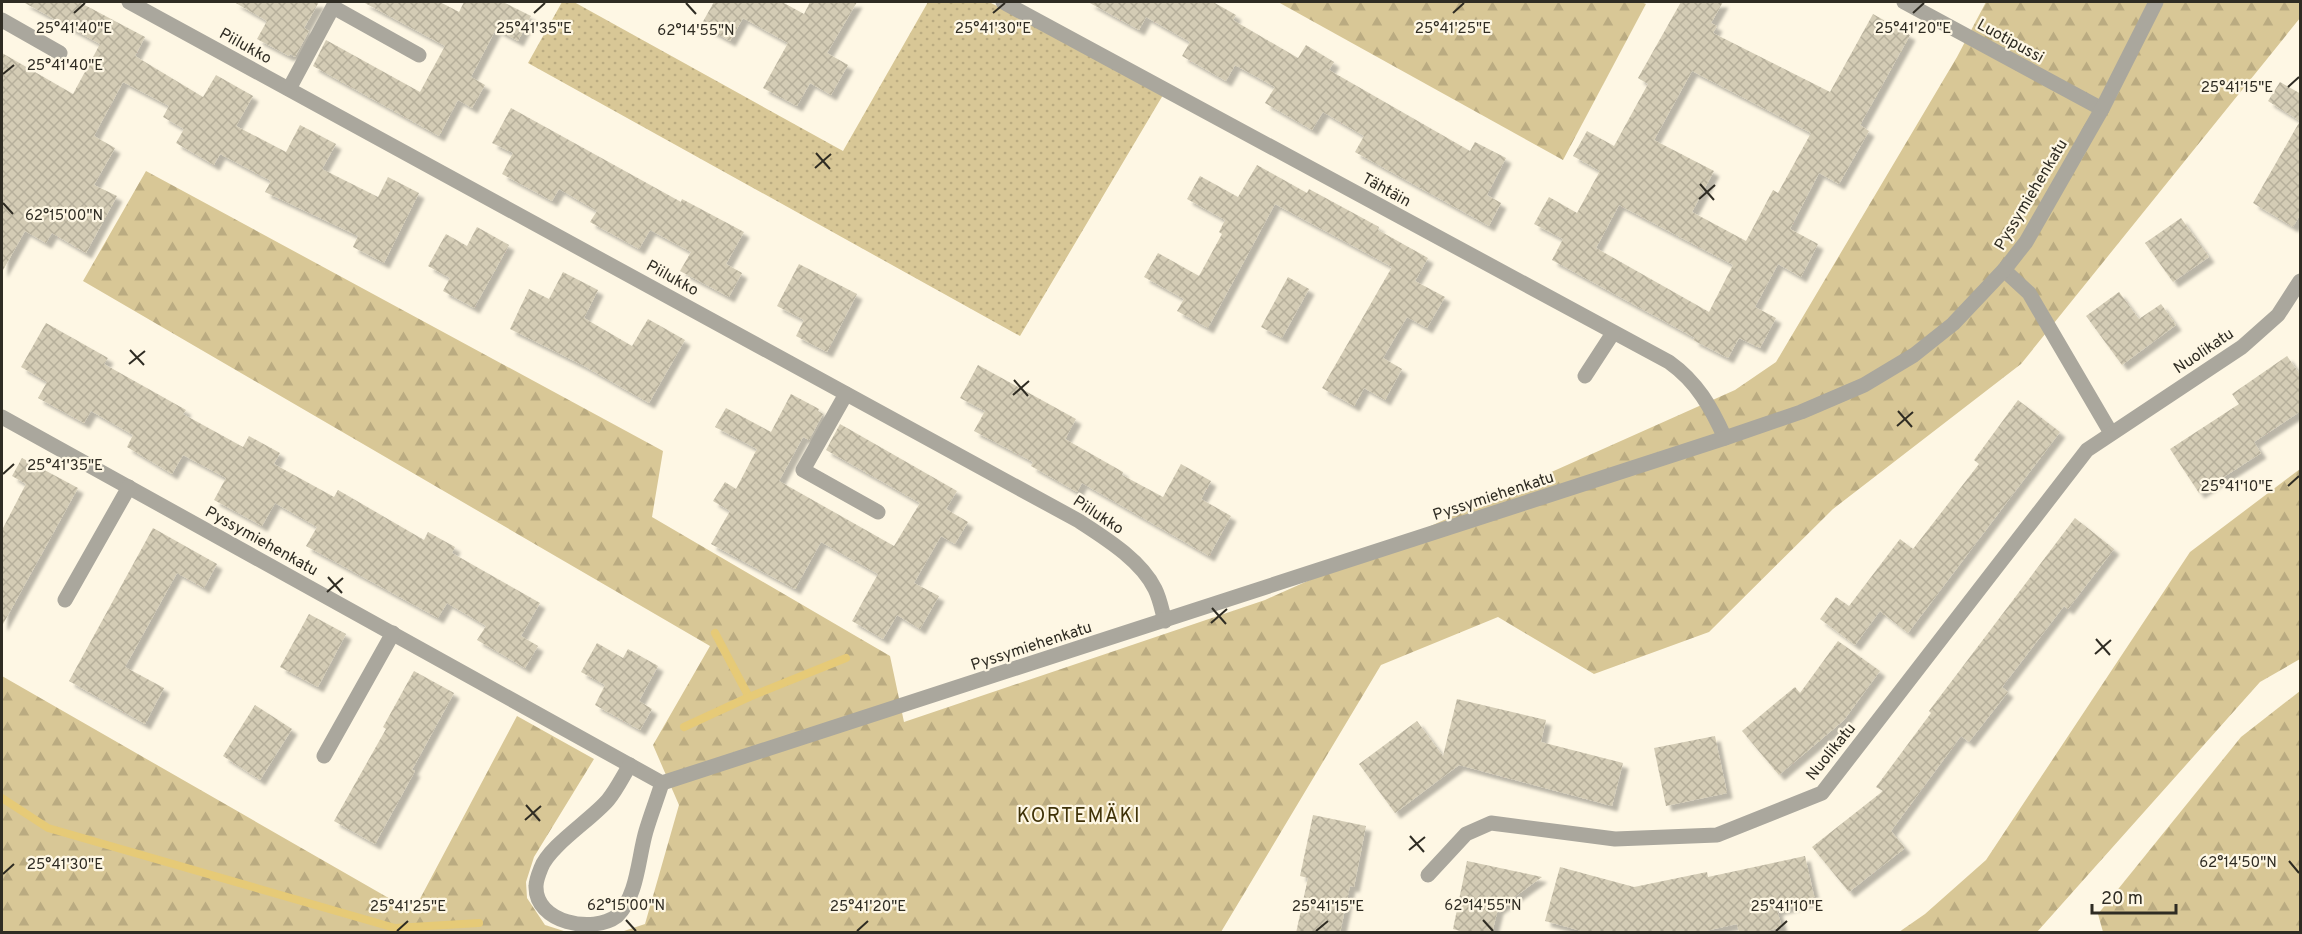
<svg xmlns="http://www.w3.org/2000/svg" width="2302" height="934" viewBox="0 0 2302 934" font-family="Overpass,sans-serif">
<defs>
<pattern id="forest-firs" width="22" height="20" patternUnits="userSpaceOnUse" patternTransform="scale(1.5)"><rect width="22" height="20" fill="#d8c796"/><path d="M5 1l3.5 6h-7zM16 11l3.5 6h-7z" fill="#baab81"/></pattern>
<pattern id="park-dots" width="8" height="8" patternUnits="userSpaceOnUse" patternTransform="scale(1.5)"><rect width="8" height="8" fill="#d8c796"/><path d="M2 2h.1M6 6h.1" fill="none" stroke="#baab81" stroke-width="1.8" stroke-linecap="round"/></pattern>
<pattern id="building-cross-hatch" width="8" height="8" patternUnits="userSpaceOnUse" patternTransform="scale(1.5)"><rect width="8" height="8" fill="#d4ccb5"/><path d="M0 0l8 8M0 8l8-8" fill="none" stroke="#b6af9b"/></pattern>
<filter id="shadow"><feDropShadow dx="5.5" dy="5.5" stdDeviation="1.5" flood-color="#0004"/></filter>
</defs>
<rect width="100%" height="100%" fill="#fef7e4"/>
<g fill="url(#forest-firs)">
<path d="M1278,2H1641L1646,4L1563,160Z"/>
<path d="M1986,2H2300V18L2021,364L1833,509L1709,632L1594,674L1498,617L1381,665L1221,932H621L645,924L679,805L653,745L710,646L83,281L146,171L663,451L652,517L890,656L904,722L1265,600L1735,390L1776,362L1957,57Z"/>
<path d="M2300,469V659L2260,682L2037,932H1899L1925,914L1986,860L2190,552Z"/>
<path d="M2,676L413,912L517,716L594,759L534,857L526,882L527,898L545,925L567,932H2Z"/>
<path d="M2300,691V932H2103L2098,914L2241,737Z"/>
</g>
<path fill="url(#park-dots)" d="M562,2H574L843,151L928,2H989L1166,90L1020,336L528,63Z"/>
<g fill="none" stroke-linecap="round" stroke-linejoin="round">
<g stroke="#e6ca77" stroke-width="8">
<path d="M715,633L749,697"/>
<path d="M684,727L749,697L846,658"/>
<path d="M2,798L48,828L395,928L479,923"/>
</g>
</g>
<g fill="url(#building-cross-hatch)" fill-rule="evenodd" filter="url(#shadow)">
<path d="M23,2H79L145,37L135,56L203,97L216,75L253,96L236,126L286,152L300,125L336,144L322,169L378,197L388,177L419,193L384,263L353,247L358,236L265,192L271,181L220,154L214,165L176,143L184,129L163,117L169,106L123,82L94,136L115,148L94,185L117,196L86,253L52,233L46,243L25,231L2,272V53L73,94L100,44Z"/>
<path d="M234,2H319L304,28L309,31L295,57L290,54L289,56L257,39L267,21Z"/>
<path d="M363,2H440L459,12L464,2H503L531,16L518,41L496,29L471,77L485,85L472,108L458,100L439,136L313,66L326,40L420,92L445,46Z"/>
<path d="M714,2H782L804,14L810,2H857L827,53L848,65L831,95L810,83L797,106L763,88L788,43L743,18L730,41L701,25Z"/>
<path d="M1088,2H1213L1236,15L1233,20L1298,58L1306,45L1334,62L1329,70L1470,151L1475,142L1506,158L1487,195L1501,203L1489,226L1355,152L1364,136L1323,112L1312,130L1265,103L1275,87L1235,65L1226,81L1182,56L1190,42L1146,17L1139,30Z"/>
<path d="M1681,2H1723L1711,23L1717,26L1713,33L1830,92L1873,14L1910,35L1860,125L1869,131L1839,184L1819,173L1790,229L1818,244L1801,277L1778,264L1755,307L1776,318L1760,348L1739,338L1728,358L1693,340L1695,338L1552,260L1563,239L1534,224L1549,197L1577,213L1600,171L1573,156L1587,131L1614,146L1648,84L1638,78ZM1692,71L1811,133L1778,193L1773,190L1746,241L1692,212L1714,171L1654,140ZM1619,205L1733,265L1709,312L1596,248Z"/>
<path d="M2280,82L2301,94V213L2293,227L2253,203L2300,121L2268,101Z"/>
<path d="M511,108L681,202L682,199L744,232L726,264L742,273L729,297L680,271L691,252L650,230L639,249L590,222L597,211L559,189L552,201L502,174L513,153L492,143Z"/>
<path d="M1257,165L1307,193L1309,189L1379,227L1378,230L1428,258L1415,281L1445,297L1427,328L1407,317L1383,358L1402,369L1385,400L1364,388L1354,406L1322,388L1392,267L1275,204L1208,328L1177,311L1184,299L1144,277L1158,253L1199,276L1222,234L1219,232L1225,220L1187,199L1200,176L1238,197Z"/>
<path d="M2181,218L2209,257L2173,282L2145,243Z"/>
<path d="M477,227L509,245L474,308L443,291L450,278L428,266L446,234L467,246Z"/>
<path d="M799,264L857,294L827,352L796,336L804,320L777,306Z"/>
<path d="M563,272L598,290L584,318L632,346L648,319L685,340L649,403L584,366L510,329L529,289L549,299Z"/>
<path d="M1288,277L1309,289L1282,338L1261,327Z"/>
<path d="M2119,292L2139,319L2161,304L2176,325L2122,365L2086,316Z"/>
<path d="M46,323L108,358L104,364L186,410L183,414L243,447L249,436L280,453L274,464L334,497L338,490L424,540L428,532L455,547L452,553L540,603L521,636L538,646L525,668L477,640L486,626L447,603L438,618L306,546L317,527L275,503L262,526L214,500L226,478L183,455L172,474L127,447L133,435L91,411L84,423L38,398L47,382L21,367Z"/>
<path d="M2287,356L2301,376V411L2254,442L2261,453L2199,493L2170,449L2239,404L2232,394Z"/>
<path d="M978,365L1076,419L1065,439L1123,472L1122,475L1163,497L1181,464L1211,481L1201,499L1231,516L1209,556L1082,483L1077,492L1031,466L1033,462L974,431L985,411L960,398Z"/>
<path d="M791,394L819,409L818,411L823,414L809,440L803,437L779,481L894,546L920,503L826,450L840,424L957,491L946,509L968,522L955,544L941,536L914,583L939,596L920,629L897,615L883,639L852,621L878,574L821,542L795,589L711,544L730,511L713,501L725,482L736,489L757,449L715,427L726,408L771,432Z"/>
<path d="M2018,400L2060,432L1908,633L1880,611L1855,645L1820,619L1836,597L1849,606L1900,539L1913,549L1979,464L1974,460Z"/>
<path d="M22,458L78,488L2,626V530L26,484L12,476Z"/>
<path d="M2075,518L2114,549L2068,609L2064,606L2002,687L2008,692L1969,742L1961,736L1891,831L1905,848L1849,892L1812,847L1883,791L1876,787L1931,713L1929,711Z"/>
<path d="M153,528L217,564L204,588L177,573L125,667L164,688L145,724L69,681Z"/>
<path d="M309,614L346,634L318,687L280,667Z"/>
<path d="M1838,641L1880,671L1844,720L1779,775L1742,731L1795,687L1800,693Z"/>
<path d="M597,643L623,658L628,649L658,666L639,701L652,709L640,730L595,705L605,685L581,672Z"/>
<path d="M414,671L454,693L412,770L415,771L375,844L334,821L386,729L383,727Z"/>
<path d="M1457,699L1546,720L1541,742L1623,763L1612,806L1459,765L1395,813L1359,764L1417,721L1443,756Z"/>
<path d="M255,705L292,729L260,780L223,756Z"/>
<path d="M1715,736L1727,793L1666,806L1654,748Z"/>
<path d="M1313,815L1366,826L1354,887L1350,886L1340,933H1296L1308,878L1300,876Z"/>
<path d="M1805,856L1815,900L1777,910L1782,927L1759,933H1739L1737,924L1696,933H1589L1545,921L1560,867L1634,887L1707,872L1708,877Z"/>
<path d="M1467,861L1542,877L1498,909L1492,933H1469L1453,929Z"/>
</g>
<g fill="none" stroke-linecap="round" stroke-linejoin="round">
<g stroke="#aaa79d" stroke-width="15">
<path d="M129,2L1079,521C1105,538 1141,560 1155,589C1160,599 1162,611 1165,621"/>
<path d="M1003,2L1669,362C1697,382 1711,407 1725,438"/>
<path d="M1904,2L2102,109"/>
<path d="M2,20L60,53"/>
<path d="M289,89L333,7L419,55"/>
<path d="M2004,270L2029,293L2111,433"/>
<path d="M1585,376L1613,333"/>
<path d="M846,394L803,470L878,512"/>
<path d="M2,417L662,783"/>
<path d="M65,600L129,487"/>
<path d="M324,756L393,633"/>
<path d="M630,765C623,776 617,789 608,800C592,819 549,846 541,868C539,873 536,881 536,886C535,923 593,934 617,916C638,895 638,858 646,831C651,814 657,799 662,783"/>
<path d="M662,783L1725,438L1801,412L1864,385L1914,355L1953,324L2004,270L2026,242L2102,109L2156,2"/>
<path d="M1428,875L1466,834L1491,823L1615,839L1717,835L1822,793L2087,450L2242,347L2278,315L2300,281"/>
</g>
</g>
<path fill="none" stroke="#2f2c23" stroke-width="2" d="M686,3L696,14M74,13L85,3M534,13L545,3M993,13L1005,3M1453,13L1464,3M1913,13L1924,3M3,74L14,65M2288,87L2299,77M816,153L830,169M815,168L831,154M1700,184L1714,200M1699,199L1715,185M3,203L13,214M130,350L144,365M129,364L145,351M1014,380L1028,396M1013,395L1029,381M1898,411L1912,427M1897,426L1913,412M3,474L14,464M2288,486L2299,476M328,577L342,593M327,592L343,578M1212,608L1226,624M1211,623L1227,609M2096,639L2110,655M2095,654L2111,640M526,805L540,821M525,820L541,806M1410,836L1424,852M1409,850L1425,837M2289,861L2299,873M3,874L14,864M626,920L636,931M1483,920L1493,931M397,931L408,921M857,931L868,921M1316,931L1328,921M1776,931L1787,921"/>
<g text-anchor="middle" stroke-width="4.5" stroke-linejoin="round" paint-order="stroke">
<g font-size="16" fill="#2f2c23" stroke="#fef7e4">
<text transform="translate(2011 40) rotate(29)" y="6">Luotipussi</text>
<text transform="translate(246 45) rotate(29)" y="6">Piilukko</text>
<text transform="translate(1387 189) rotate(29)" y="6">Tähtäin</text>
<text transform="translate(2030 194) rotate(-59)" y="6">Pyssymiehenkatu</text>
<text transform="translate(673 277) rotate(29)" y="6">Piilukko</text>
<text transform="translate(2203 350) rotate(-34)" y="6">Nuolikatu</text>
<text transform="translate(1493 495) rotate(-18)" y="6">Pyssymiehenkatu</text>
<text transform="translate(1099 514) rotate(33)" y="6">Piilukko</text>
<text transform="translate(262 540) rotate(29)" y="6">Pyssymiehenkatu</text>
<text transform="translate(1031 645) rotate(-18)" y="6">Pyssymiehenkatu</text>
<text transform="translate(1830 751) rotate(-51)" y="6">Nuolikatu</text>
</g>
<g font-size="20" letter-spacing="1.5" fill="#3f3208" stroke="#fef7e4">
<text x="1079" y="822">KORTEMÄKI</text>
</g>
</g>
<g font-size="15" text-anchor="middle" fill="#2f2c23" stroke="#fef7e4" stroke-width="4.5" stroke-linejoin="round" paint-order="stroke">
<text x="74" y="33">25°41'40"E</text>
<text x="534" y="33">25°41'35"E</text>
<text x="993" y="33">25°41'30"E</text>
<text x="1453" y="33">25°41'25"E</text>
<text x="1913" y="33">25°41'20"E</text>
<text x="696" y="35">62°14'55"N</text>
<text x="65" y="70">25°41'40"E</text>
<text x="2237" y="92">25°41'15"E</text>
<text x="64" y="220">62°15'00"N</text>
<text x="65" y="470">25°41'35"E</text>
<text x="2237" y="491">25°41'10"E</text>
<text x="2238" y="867">62°14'50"N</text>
<text x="65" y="869">25°41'30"E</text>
<text x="626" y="910">62°15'00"N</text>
<text x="1483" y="910">62°14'55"N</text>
<text x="408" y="911">25°41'25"E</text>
<text x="868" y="911">25°41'20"E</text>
<text x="1328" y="911">25°41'15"E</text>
<text x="1787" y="911">25°41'10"E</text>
</g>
<rect width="2302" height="934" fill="none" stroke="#2f2c23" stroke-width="6"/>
<path d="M2092 904v9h84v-9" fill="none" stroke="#2f2c23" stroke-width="3"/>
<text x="2101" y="904" font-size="18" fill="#2f2c23" stroke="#fef7e4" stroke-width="4.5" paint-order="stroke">20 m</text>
</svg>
